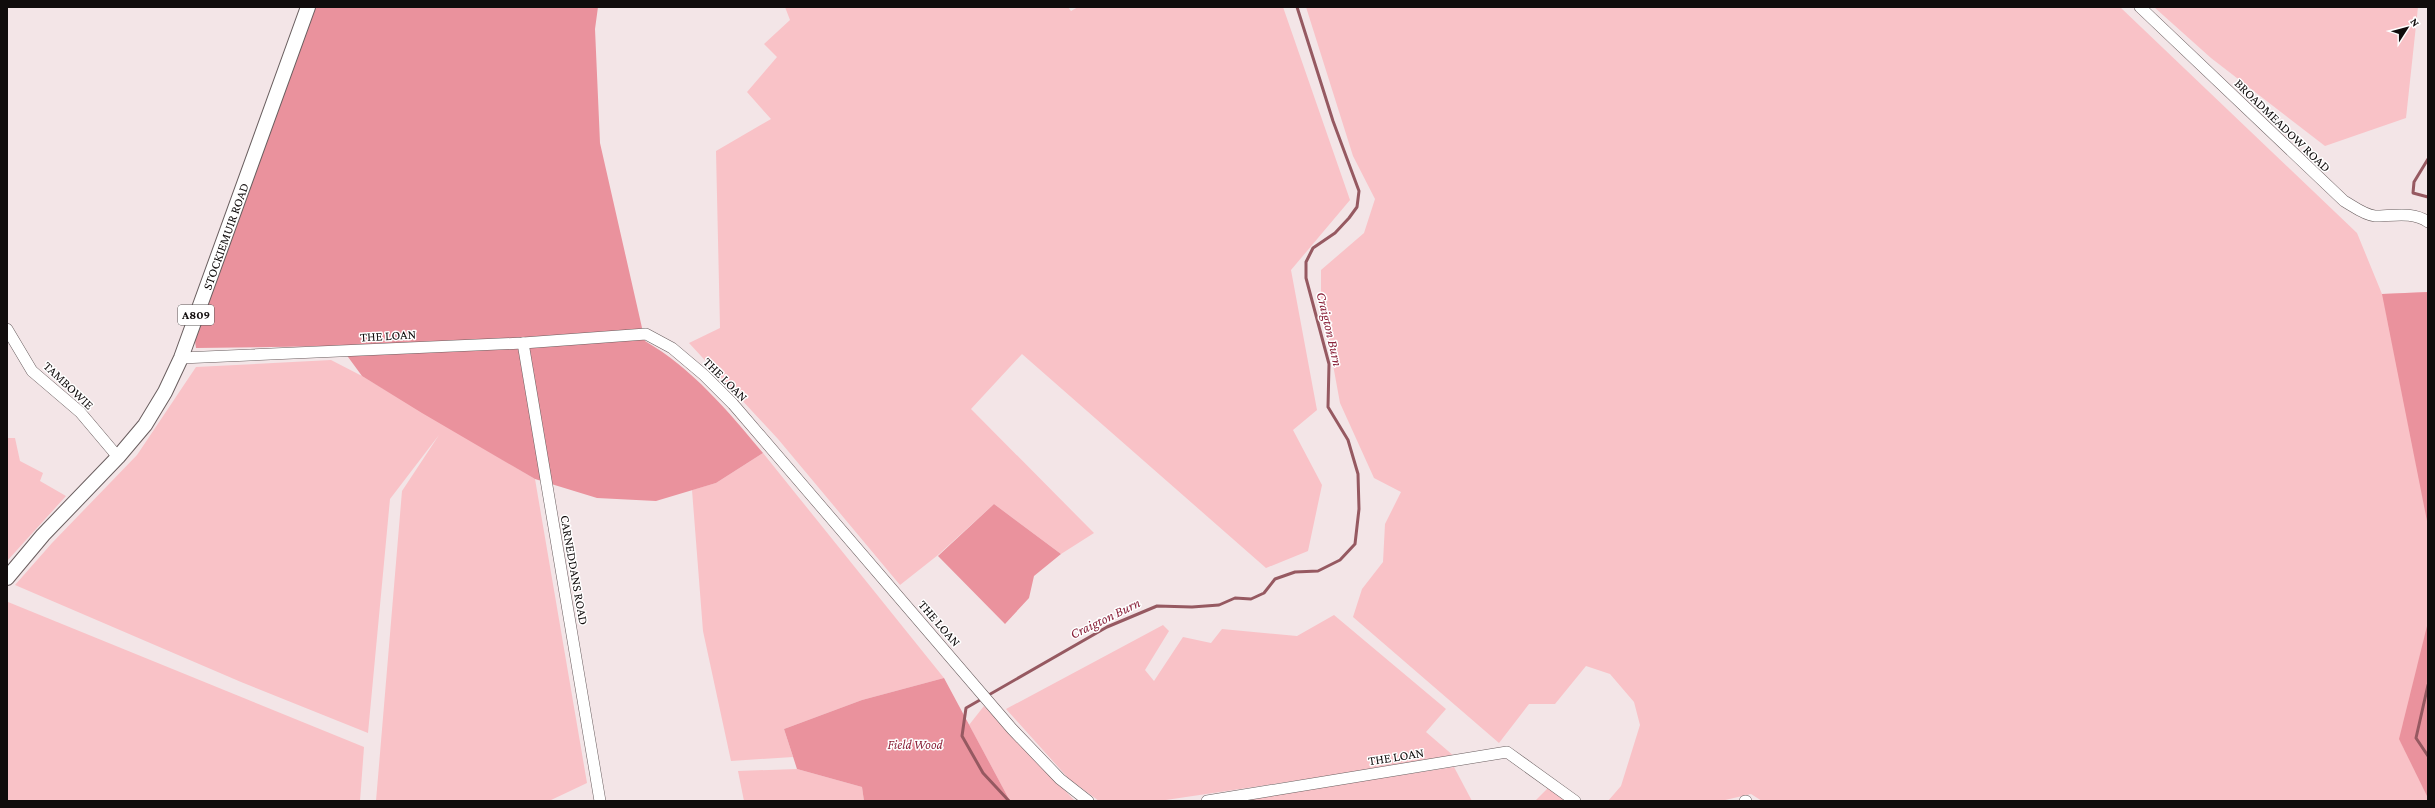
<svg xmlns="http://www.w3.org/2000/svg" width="2435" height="808" viewBox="0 0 2435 808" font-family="'Crimson Pro',serif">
<rect width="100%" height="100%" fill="#f3e5e7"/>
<g fill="#f9c2c7">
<path d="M785,7H1068L1071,11L1078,7H1283L1350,200L1291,270L1317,410L1293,430L1322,485L1308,551L1266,568L1022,354L971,409L1094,533L1061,554L994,504L938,555L900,585L778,439L689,343L720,328L716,151L771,119L747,92L777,57L764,44L790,20Z"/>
<path d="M1306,7H2120L2357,233L2382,294L2428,292V801H1762L1751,794L1721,801H1608L1621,786L1640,725L1634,702L1610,674L1586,666L1555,704H1529L1499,743L1353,617L1362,589L1383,562L1385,524L1401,492L1374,478L1340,403L1321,299V270L1364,233L1375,199L1353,156Z"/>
<path d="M2154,7H2418L2406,118L2325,146L2211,58Z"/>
<path d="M331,360L362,376L535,479L587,783L549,801H376L402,491L439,435L390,499L368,733L241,682L15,585L52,543L137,455L196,367Z"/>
<path d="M7,438H15L20,461L43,473L40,481L66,496L7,561Z"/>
<path d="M763,453L944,678L862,700L784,729L793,757L731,761L703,631L692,490L716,483Z"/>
<path d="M8,602L364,747L360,801H7Z"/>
<path d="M1334,615L1446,709L1426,732L1455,757L1159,801H1099L1069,779L1006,709L1163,625L1169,631L1145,670L1154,681L1183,637L1211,643L1222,629L1297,636Z"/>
<path d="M984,706L1075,801H1010L969,725Z"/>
<path d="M1454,767L1472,801H1229Z"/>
<path d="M797,769L862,787L864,801H744L738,771Z"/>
<path d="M1548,788L1566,801H1535Z"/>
</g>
<g fill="#ea929d">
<path d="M316,7H598L595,29L600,143L645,341C693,369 727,410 763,453L716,483L656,501L597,498L535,479L422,413L362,376L340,346L196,348L195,341L277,106Z"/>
<path d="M2428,292V526L2382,294Z"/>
<path d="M994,504L1061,554L1034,576L1029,598L1005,624L938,556Z"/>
<path d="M2428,622V798L2399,739Z"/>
<path d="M944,678L1010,801H864L862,787L797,769L784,729L862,700Z"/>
</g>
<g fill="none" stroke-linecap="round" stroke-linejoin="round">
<g stroke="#965961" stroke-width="3">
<path d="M2428,159L2414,182L2413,193L2428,197"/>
<path d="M2428,685L2416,738L2428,756"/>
<path d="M1009,801L983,773L962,736L966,708L1107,627L1157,606L1192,607L1219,605L1235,598L1251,599L1264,593L1275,579L1295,572L1318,571L1340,560L1355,544L1359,509L1358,474L1348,440L1328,407L1329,364L1306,278V262L1313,248L1335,233L1349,218L1357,207L1359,191L1333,121L1297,7"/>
</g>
<g stroke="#695e5f" stroke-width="12">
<g id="minor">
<path d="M2140,7L2344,201C2353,206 2364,215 2375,216C2392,216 2413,211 2428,222"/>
<path d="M7,329L32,371L80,412L118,457"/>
<path d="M523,343L600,801"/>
<path d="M181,358L523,343L646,334L672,348L704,375L733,404L1012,729L1060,779L1088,801"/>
<path d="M1207,801L1507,752L1575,801"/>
<path d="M1745,801H1746"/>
</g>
</g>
<g stroke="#695e5f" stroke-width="16">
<g id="major">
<path id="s1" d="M7,578L43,535L118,457L145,425L165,392L181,358L308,7"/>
</g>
</g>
<use href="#minor" stroke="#fff" stroke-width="11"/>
<use href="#major" stroke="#fff" stroke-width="14"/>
</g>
<g text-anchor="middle" stroke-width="3" stroke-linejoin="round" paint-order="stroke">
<rect fill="#fff" stroke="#585555" stroke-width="1" x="178" y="305" width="36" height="20" rx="3"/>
<g font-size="12" font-weight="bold" fill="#100c0c">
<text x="196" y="319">A809</text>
</g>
<g font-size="13" fill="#100c0c" stroke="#fff">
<text transform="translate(2283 125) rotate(44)" y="5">BROADMEADOW ROAD</text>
<text dy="5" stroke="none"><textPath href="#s1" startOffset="412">STOCKIEMUIR ROAD</textPath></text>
<text transform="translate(388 335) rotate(-3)" y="5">THE LOAN</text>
<text transform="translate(726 379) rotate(45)" y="5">THE LOAN</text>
<text transform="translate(69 385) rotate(43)" y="5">TAMBOWIE</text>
<text transform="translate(575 570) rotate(80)" y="5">CARNEDDANS ROAD</text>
<text transform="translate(940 623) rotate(49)" y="5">THE LOAN</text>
<text transform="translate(1396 756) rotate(-9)" y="5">THE LOAN</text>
</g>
<g font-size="13" font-style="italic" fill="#8b243b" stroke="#fff">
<text x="915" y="749">Field Wood</text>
</g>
<g font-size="14" font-style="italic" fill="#8a233b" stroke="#fff">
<text transform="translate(1330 329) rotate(77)" y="5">Craigton Burn</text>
<text transform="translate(1105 618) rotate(-26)" y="5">Craigton Burn</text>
</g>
</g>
<rect width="2435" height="808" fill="none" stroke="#100c0c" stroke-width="16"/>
<g transform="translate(2407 28) rotate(54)" stroke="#ffffff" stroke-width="3" paint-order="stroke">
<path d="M0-3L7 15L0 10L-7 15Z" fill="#100c0c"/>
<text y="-6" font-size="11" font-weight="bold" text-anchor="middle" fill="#100c0c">N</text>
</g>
</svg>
